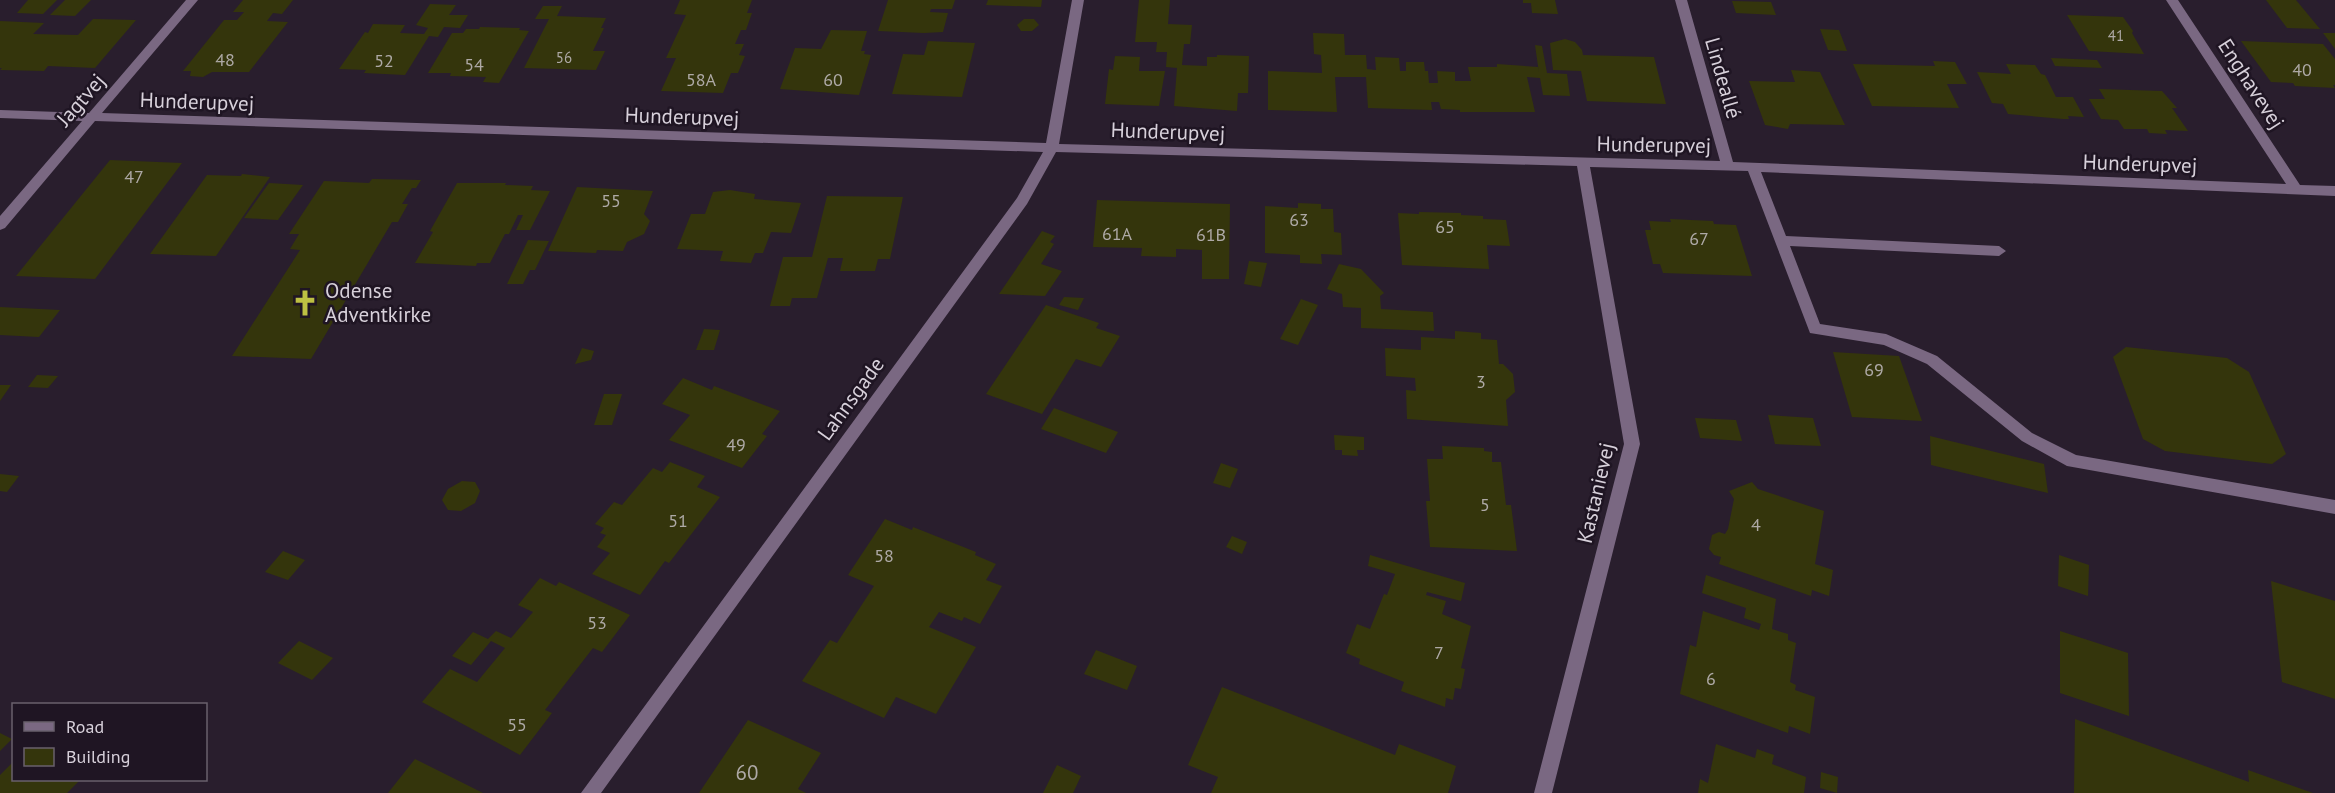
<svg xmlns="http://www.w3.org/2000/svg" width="2335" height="793" viewBox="0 0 2335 793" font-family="'PT Sans',sans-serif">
<rect width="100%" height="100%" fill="#291e2d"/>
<g fill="#34350c">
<path d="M28,0H57L43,14L17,13Z"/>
<path d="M65,0H91L75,16L50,15Z"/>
<path d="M243,0H293L282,14L273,13L267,21L288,22L249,72H212L203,77L190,76L191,71H183L224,20H237L244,12H233Z"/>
<path d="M680,0H752L747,13H752L746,30H741L735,44H744L739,55L745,56L738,73H731L723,93L661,91L676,58H666L686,15L674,14Z"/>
<path d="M888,0H955L952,9H931L930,12L948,13L943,32L924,33L878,31Z"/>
<path d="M988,0H1042L1041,7L986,5Z"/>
<path d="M1139,0H1170L1168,24L1192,25L1190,44H1184L1182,65L1207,66V57H1217V55L1249,56L1248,93H1238L1237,111L1174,106L1177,68L1166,67L1167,52H1156L1157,42H1135Z"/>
<path d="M1523,0H1555L1558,14L1532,13L1531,3H1523Z"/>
<path d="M2266,0H2296L2320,29L2287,28Z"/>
<path d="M1732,1L1771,2L1776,15L1736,13Z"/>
<path d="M430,4L456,5L449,15H468L460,28L444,27L438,37L429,36L405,75L364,73L366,70L339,69L365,32L368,33L373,24L405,25L400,33L424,34L428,28L416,25Z"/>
<path d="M543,6H562L557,16L606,18L601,28H604L593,51H605L596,70L524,68L549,19H535Z"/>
<path d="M2067,15L2123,17L2133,31L2132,33L2144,54L2089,51Z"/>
<path d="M93,19L136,20L95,68L48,66L44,71L0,70L2,68H0V21L44,23L33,34L78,35Z"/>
<path d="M1024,19H1034L1039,25L1032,31H1021L1017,25Z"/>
<path d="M480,27L520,28L519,30L529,31L499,83L483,82L486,77L450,76L451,73H428L452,33H463L466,29H479Z"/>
<path d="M1820,29L1839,30L1847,51L1828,50Z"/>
<path d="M831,30L867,31L861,51H865L864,54L871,55L859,95L780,89L795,48L821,49Z"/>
<path d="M1313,33L1344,34L1345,55H1366L1367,69L1376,70L1375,57L1399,58L1400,71H1406V62H1424L1425,71H1428L1429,83H1438L1437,71L1455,72V81H1471L1468,67H1497V64L1538,67L1539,73L1535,45L1542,46L1547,73L1567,74L1570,96L1543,95L1540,78L1527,77L1535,112H1460V110L1441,109L1439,102H1431L1432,110L1368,108L1366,77H1335L1337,112L1268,110V71L1322,73L1321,55L1314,54Z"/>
<path d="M2323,33H2335V49Z"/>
<path d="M1565,39L1575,42L1582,50L1583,55L1654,57L1666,104L1587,101L1581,71L1553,70L1550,43Z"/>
<path d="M928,41L975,43L962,97L892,94L903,54L924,55Z"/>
<path d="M2241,41L2323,44L2335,59V85H2333L2335,88L2295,86L2293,83L2271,82Z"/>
<path d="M1115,56L1140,57L1139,71H1165L1159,106L1105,104L1109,69L1113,70Z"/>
<path d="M2051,58L2097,60L2102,68L2055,66Z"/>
<path d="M1933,61L1955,62L1967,84H1947L1959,108L1872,106L1853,64L1935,66Z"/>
<path d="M2006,64L2035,65L2041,74L2045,75L2056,97H2073L2084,117L2068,116L2069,119H2063L2008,114L2003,104L1992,103L1977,72L2011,74Z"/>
<path d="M1791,70L1820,72L1845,125L1790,124L1788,129L1765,125L1749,81L1795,82Z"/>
<path d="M2099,89L2162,91L2177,108H2172L2188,131L2165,130L2167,134L2149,133L2147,129H2124L2118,120L2101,119L2089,99H2105Z"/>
<path d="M110,160L182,163L95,279L16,276Z"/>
<path d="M242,174L270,177L216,256L150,254L207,175L241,176Z"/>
<path d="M372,179L421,180L416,188H412L402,204H408L398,222H392L311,359L232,356L300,250L290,249L299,234H289L324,181L369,183Z"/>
<path d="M269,183L303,185L278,220L244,218Z"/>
<path d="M457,183H506L505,185L533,186L531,190L550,191L530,230H516L523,215H518L509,234H505L490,263H477L476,266L415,263L433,232L430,231Z"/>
<path d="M577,187L653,191L644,214L650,221L644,234L627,242L623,251L597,250L596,253L548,251Z"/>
<path d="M730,190L755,194L754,199L801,203L791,233L771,232L763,253H755L751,263L720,261L723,251L677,249L691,214H705L713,192Z"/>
<path d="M827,196L903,197L890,259H878L875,271H840L843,258H828L817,298H792L790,306H770L783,257H812Z"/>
<path d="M1097,200L1230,204L1229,279H1202V250L1176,249V257L1141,256L1142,248L1093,247Z"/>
<path d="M1298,203L1321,204V209H1333L1334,232L1341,233L1342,255L1321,254L1322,264L1300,263V255L1265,253V206L1298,208Z"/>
<path d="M1419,212L1461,213V215L1483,216V219L1506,220L1510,246L1487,245L1489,269L1402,265L1398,213L1419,214Z"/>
<path d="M1670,219L1713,221L1714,224L1736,225L1752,276L1663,273L1660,264H1653L1645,230H1651L1649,221L1671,222Z"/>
<path d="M1042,231L1055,236L1050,242L1054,244L1041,264L1062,271L1045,296L999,294Z"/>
<path d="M528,240L549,241L535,270H530L523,284H507Z"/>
<path d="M1249,261L1267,263L1261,287L1244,284Z"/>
<path d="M1339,264L1361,269L1384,293L1380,296L1381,309L1433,312L1434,331L1361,328V308L1343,307L1342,294L1327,289Z"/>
<path d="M1064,297L1084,298L1078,310L1059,305Z"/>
<path d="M1301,299L1318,305L1298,345L1280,339Z"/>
<path d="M1046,305L1099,323L1096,328L1120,336L1101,367L1076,359L1042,414L986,394Z"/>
<path d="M0,307L60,310L39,337L0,335Z"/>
<path d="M704,329L720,330L714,350H696Z"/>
<path d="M1455,331L1481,333V339L1497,340L1499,364H1503L1513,374L1515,392L1506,400L1508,426L1407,419L1406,390L1416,391L1415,378L1386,376L1385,348L1421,350V337L1455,339Z"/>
<path d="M2126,347L2227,358L2249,372L2286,454L2272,464L2165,451L2143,439L2113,357Z"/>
<path d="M582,348L594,351L591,360L575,364Z"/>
<path d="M1833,352L1899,356L1922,421L1852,417Z"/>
<path d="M37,375L58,376L48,388L28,387Z"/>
<path d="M683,378L712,390L714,386L780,411L762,434L767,436L742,468L669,440L690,415L662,404Z"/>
<path d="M0,385H11L0,401Z"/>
<path d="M604,394H622L612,425H594Z"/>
<path d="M1054,408L1118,432L1106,453L1041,429Z"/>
<path d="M1768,415L1813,418L1821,446L1775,444Z"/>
<path d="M1695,418L1736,420L1742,441L1700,438Z"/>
<path d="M1334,435L1364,437V450H1357L1358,456L1342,455V450H1335Z"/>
<path d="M1930,436L2044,464L2048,493L1931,465Z"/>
<path d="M1442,446L1484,448V451L1492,452V462H1501L1506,505H1511L1517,551L1430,547L1426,501H1430L1427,459H1443Z"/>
<path d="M670,462L705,476L697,487L720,497L669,563L665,561L640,595L592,574L610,553L597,547L606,535L600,533L604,528L595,524L614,502L622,505L653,468L662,472Z"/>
<path d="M1221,463L1238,469L1230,488L1213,483Z"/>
<path d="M0,474L19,476L7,492L0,491Z"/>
<path d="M462,481L475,482L480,491L475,503L461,511L448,510L442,500L448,489Z"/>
<path d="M1752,482L1758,489L1824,511L1815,564L1833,570L1829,596L1812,590L1811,596L1719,564L1721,557L1714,555L1709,549L1712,535L1719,532L1725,534L1728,529L1734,499L1729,491Z"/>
<path d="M885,519L912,530L913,527L976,552L975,555L996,564L986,580L1002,586L980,624L964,617L962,621L939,612L929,627L976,647L936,714L896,697L884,718L802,681L830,640L837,643L874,586L848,575Z"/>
<path d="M1232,536L1247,542L1242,554L1226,547Z"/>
<path d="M283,551L305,560L288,580L265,572Z"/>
<path d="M1370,555L1465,583L1461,601L1427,592L1426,595L1446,601L1442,614L1471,626L1461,668L1465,669L1461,689L1455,688L1453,700L1446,698L1445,707L1401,691L1404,682L1359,664L1360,659L1346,653L1357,624L1370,629L1384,594L1387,595L1395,574L1368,566Z"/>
<path d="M2059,555L2089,565L2088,596L2058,586Z"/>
<path d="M1706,575L1776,599L1772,629L1788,634V640L1796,643L1790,682L1796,685L1795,690L1815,697L1810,734L1789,726L1788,733L1680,694L1690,645L1696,647L1703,611L1759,630L1761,624L1744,618L1746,608L1702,593Z"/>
<path d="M540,578L556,586L559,582L630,615L602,652L593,648L545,710L552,713L520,755L422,702L450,669L477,682L505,648L491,641L471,665L452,656L473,632L488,639L496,631L511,638L533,612L518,605Z"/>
<path d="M2271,581L2335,601V699L2282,682Z"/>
<path d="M2060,631L2128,653L2129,716L2060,693Z"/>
<path d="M299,641L333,658L312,680L278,663Z"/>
<path d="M1096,650L1137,666L1127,690L1084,674Z"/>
<path d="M1222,687L1395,755L1399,744L1456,766L1448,793H1211L1218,777L1188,765Z"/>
<path d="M2075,719L2249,782L2248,770L2313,793H2074Z"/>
<path d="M748,720L821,753L798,789L806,793H699Z"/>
<path d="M0,733L12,739L0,751Z"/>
<path d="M1716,744L1755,758L1757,749L1774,755L1772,764L1806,777L1804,793H1698L1700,779L1708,783Z"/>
<path d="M415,759L483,793H388Z"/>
<path d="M14,761V780H80L67,793H0V775Z"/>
<path d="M1057,765L1081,776L1073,793H1043Z"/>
<path d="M1821,772L1838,777L1837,793L1820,788Z"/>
</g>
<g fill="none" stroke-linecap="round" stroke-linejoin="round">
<path fill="#7a6882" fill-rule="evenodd" d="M186,0H198L102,113L1046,143L1072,0H1084L1059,144L1720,161L1675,0H1687L1733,162L2286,184L2166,0H2178L2300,185L2335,186V196L1761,172L1786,236L1999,246L2006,251L1999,256L1790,246L1820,324L1886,334L1937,356L2032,433L2076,455L2335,500V514L2067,466L2022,441L1927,364L1884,345L1810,333L1748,171L1590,167L1640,444L1552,793H1534L1624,444L1577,166L1056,152L1027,204L601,793H581L1017,198L1043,152L95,121L5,228L0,230V216L82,121L0,118V110L89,113Z"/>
</g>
<defs>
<g id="church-bare" transform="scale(2.07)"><path d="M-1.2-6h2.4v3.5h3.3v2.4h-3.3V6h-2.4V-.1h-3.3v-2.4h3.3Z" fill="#bdbf43" stroke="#1f1523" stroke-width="2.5" paint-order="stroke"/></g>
</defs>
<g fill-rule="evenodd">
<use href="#church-bare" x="305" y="303"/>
</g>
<g text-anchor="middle" stroke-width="5" stroke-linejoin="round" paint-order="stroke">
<g font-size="15" fill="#aea9a6">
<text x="2116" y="41">41</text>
<text x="564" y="63">56</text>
</g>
<g font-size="18" fill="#aea9a6">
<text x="225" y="66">48</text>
<text x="384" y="67">52</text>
<text x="474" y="71">54</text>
<text x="2302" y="76">40</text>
<text x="701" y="86">58A</text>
<text x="833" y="86">60</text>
<text x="134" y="183">47</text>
<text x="611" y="207">55</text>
<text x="1299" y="226">63</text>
<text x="1445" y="233">65</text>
<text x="1117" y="240">61A</text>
<text x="1211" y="241">61B</text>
<text x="1699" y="245">67</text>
<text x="1874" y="376">69</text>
<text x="1481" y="388">3</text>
<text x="736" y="451">49</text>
<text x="1485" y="511">5</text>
<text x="678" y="527">51</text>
<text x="1756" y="531">4</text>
<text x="884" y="562">58</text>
<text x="597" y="629">53</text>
<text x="1439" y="659">7</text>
<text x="1711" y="685">6</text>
<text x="517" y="731">55</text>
</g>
<g font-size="21" fill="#d7d0da" stroke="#1f1523">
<text transform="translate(1723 78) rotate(74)" y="7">Lindeallé</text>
<text transform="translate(2251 84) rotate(57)" y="7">Enghavevej</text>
<text transform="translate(81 100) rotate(-49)" y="7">Jagtvej</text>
<text transform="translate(197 102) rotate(2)" y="7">Hunderupvej</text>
<text transform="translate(682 117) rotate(2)" y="7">Hunderupvej</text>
<text transform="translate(1168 132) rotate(2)" y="7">Hunderupvej</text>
<text transform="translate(1654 145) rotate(1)" y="7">Hunderupvej</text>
<text transform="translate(2140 164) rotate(2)" y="7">Hunderupvej</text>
<text transform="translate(851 399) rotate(-54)" y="7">Lahnsgade</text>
<text transform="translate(1596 493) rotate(-77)" y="7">Kastanievej</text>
</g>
<g font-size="21" fill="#d7d0da" stroke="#1f1523" text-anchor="start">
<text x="325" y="298">Odense<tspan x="325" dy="24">Adventkirke</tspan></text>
</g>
<g font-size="21" fill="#aea9a6">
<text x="747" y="780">60</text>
</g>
</g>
<rect x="12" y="703" width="195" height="78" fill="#1f1523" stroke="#69606c" stroke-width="1.5"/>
<rect x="24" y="722" width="30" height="9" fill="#7a6882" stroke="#69606c" stroke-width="1.5"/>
<text x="66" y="733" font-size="18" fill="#d7d0da">Road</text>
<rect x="24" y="748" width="30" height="18" fill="#34350c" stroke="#69606c" stroke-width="1.5"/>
<text x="66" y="763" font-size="18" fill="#d7d0da">Building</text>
</svg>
